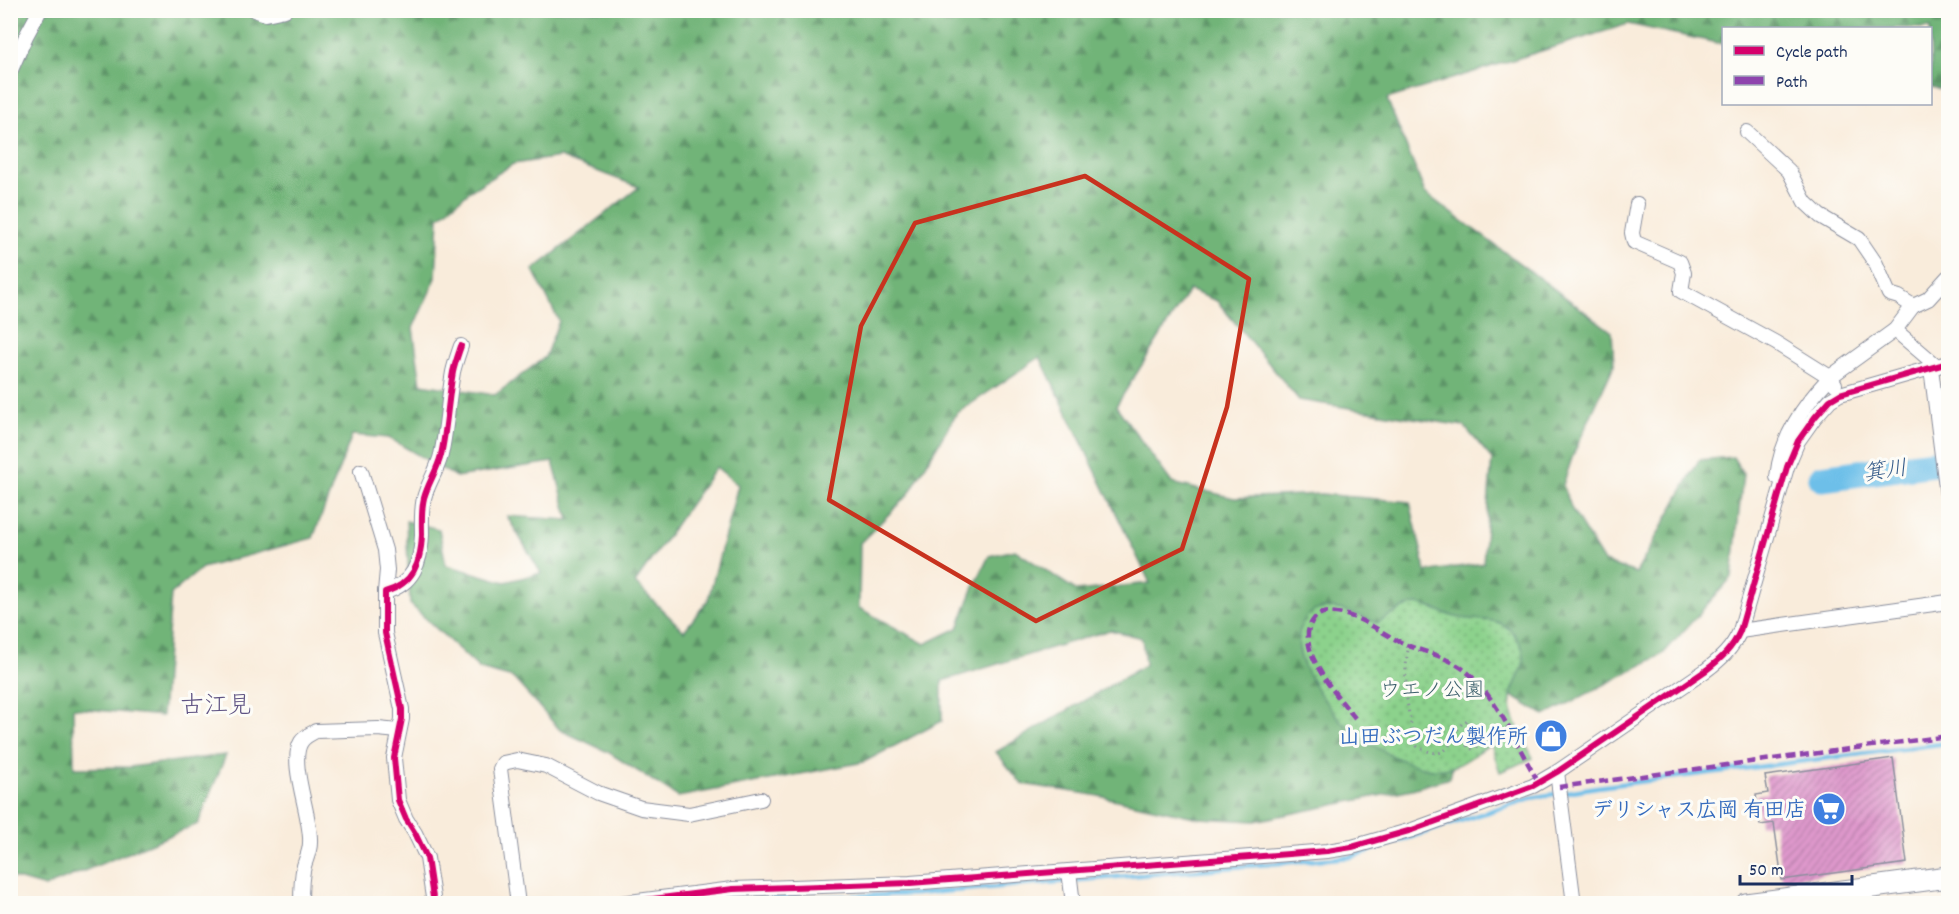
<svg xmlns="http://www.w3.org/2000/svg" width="1959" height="914" viewBox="0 0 1959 914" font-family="Dekko,'Klee One',sans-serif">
<defs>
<pattern id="forest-firs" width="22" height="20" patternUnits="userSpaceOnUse" patternTransform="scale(1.5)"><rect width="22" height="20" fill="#71b478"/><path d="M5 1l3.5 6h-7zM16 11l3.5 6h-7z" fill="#5c9366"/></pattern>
<pattern id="park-dots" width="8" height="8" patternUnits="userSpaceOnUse" patternTransform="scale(1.5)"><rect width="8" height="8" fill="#8cd28c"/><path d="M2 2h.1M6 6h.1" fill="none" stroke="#72ab76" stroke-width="1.8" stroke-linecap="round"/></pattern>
<pattern id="building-hatch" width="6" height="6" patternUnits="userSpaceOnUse" patternTransform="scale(1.5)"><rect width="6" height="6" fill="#df99cc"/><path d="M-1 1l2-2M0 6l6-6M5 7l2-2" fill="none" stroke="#b47da9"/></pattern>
</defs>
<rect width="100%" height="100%" fill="#fdfcf7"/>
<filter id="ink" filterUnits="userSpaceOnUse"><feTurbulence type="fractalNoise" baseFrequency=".0167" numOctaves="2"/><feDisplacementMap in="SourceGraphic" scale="12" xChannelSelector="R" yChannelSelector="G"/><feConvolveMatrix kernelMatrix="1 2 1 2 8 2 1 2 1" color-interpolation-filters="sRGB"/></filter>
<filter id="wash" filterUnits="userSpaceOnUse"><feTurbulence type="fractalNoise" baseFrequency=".008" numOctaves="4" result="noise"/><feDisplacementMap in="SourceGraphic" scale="24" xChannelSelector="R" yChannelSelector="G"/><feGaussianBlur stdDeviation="1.35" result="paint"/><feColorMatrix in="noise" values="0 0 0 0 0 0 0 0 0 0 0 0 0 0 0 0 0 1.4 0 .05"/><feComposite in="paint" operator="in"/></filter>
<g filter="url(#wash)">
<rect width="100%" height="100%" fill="#f9ecdb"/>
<path fill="url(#forest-firs)" stroke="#46726b" stroke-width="1.5" fill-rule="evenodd" d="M1948,10V90L1931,87L1930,28H1724L1723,44L1628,24L1387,99L1425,193L1612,332L1614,365L1573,455L1563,485L1572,510L1604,562L1636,573L1699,460L1733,457L1743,474L1732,577L1663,654L1545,716L1499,688L1457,747L1450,778L1412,789L1255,821L1199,818L1094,795L1022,784L996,752L1145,665L1142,638L1110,630L942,681V721L864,762L678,797L608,752L560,730L513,678L480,669L410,604L406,521L439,529L446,565L505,582L541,573L507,516L569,520L553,462L456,477L389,438L352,435L313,538L202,568L171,594L162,716L73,708L74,768L130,767L226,755L198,824L45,887L10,877V11ZM560,157L639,187L533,270L559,321L545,357L495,395L421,384L413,328L436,278L439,217L470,191L513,164ZM1189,290L1217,301L1299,400L1464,426L1492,459L1483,563L1426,572L1410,502L1321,494L1234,498L1172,483L1116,406ZM1040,357L1150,583L1077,591L1015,550L989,556L973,589L958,628L925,644L859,608L860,543L908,495L956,414ZM716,467L738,485L708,600L684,631L635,583Z"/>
<path fill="url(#park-dots)" stroke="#548075" stroke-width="1.5" d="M1417,604C1430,606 1440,612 1452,616C1479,624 1502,612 1518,640C1521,645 1524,652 1524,658C1524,674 1508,688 1511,706C1514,724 1525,742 1533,758L1500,772L1491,744C1475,753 1462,767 1443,769C1414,772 1360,741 1341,721C1327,705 1314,686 1305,668C1293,644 1296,609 1328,608C1345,608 1362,617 1377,623L1403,608Z"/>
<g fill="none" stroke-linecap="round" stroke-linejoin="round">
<path stroke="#6dbfe9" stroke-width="4.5" d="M702,904L729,900L916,894L1350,857L1530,798L1597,787L1948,743"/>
<path stroke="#6dbfe9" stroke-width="27" d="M1822,478L1948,461"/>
</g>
<g id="blocks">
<path fill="url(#building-hatch)" d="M1893,758L1907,863L1782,880L1774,823L1760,825L1756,795L1768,793L1765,776Z"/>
</g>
</g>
<g filter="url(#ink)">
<use href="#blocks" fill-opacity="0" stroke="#8a8e9c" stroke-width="1.5"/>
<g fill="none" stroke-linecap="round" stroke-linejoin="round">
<g stroke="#8a8e9c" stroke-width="16">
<g id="minor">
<path d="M254,10L266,14L285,10"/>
<path d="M10,72L26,36L40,10"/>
<path d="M1747,132L1789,171L1805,202L1820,216L1859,239L1876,264L1889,294L1899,297L1913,306L1895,330L1830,377C1803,406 1781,437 1777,477"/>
<path d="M1637,204L1632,233L1634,242L1680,262L1684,273L1681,291L1776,343L1830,377L1835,384"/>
<path d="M1913,306L1928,299L1948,277"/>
<path d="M1895,330L1937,366"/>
<path d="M1931,368L1948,503"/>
<path d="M361,471L385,550L387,570L385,592"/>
<path d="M1740,631L1948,602"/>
<path d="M1557,772L1574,904"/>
<path d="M1069,871L1073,904"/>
<path d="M301,904C301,891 301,878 304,866C306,859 310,851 310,843C312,817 288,763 301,742C305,736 310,734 316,731L378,729L398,731"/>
<path d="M434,904L427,858L415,833L406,819L398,800L394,758L402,719V709L385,633V592C413,584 421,563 422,535C422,523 421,510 424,498C428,483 437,471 441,455C447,428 448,400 453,372C455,363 458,355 461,346"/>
<path d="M518,904L500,769L503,763L517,760L546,766L598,793L641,808L689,814L761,799"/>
<path d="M613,904L733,889L910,883L1327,851L1352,847L1412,830L1533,786L1557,772L1705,671C1721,659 1732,649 1740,631L1787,467L1798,441L1815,417L1830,400L1840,394L1948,363"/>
</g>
</g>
<g stroke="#8a8e9c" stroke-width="23">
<path id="trunk" d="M1746,904L1948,877"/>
</g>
<path stroke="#8a8e9c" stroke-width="3" stroke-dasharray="1.5 4.5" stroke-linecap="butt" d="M1409,645C1402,676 1407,716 1417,746C1457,769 1448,727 1468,720L1472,726L1467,747C1484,758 1486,713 1520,748"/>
<use href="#minor" stroke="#fff" stroke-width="14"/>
<use href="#trunk" stroke="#fff" stroke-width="21"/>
<g stroke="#8e44ad" stroke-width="4.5" stroke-dasharray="9 4.5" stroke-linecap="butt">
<path d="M1355,718C1339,698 1291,645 1314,619C1321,610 1333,612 1343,614C1368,620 1387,637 1409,646C1429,653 1450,658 1467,672C1501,703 1516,745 1539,783"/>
<path d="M1559,787L1948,736"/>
</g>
<g stroke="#fdfcf7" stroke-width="10">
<g id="cycleway">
<path d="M434,904L427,858L415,833L406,819L398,800L394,758L402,719V709L385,633V592C413,584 421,563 422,535C422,523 421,510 424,498C428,483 437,471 441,455C447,428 448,400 453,372C455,363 458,355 461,346"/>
<path d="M613,904L733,889L910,883L1327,851L1352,847L1412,830L1533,786L1557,772L1705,671C1721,659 1732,649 1740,631L1787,467L1798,441L1815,417L1830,400L1840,394L1948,363"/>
</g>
</g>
<use href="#cycleway" stroke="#d6006c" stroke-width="6"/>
</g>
</g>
<path fill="none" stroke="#c8321e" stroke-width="4.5" stroke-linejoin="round" d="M1085,176L1249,279L1227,407L1182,549L1036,621L829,500L861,326L915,223Z"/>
<defs>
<g id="shop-disc" transform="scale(1.725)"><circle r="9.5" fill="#3f7fe0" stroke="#fdfcf7"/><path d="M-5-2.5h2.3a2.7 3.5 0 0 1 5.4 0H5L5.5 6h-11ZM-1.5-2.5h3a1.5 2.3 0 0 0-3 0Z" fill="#fff"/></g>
<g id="supermarket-disc" transform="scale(1.725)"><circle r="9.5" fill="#3f7fe0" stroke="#fdfcf7"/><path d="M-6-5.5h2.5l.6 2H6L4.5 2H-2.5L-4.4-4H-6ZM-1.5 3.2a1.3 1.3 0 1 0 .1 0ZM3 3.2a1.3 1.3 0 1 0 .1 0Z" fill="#fff"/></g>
</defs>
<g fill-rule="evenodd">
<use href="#shop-disc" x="1551" y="736"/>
<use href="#supermarket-disc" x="1829" y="809"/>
</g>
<g text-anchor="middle" stroke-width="6" stroke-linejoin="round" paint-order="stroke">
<g font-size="21" fill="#3d606c" stroke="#fdfcf7">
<text x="1432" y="696">ウエノ公園</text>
</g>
<g font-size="21" font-weight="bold" fill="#366cbe" stroke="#fdfcf7" text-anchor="end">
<text x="1528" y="743">山田ぶつだん製作所</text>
<text x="1806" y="816">デリシャス広岡 有田店</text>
</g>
<g font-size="22" font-style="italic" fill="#345a88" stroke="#fdfcf7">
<text transform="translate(1885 469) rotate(-8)" y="8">箕川</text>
</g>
<g font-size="24" fill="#605484" stroke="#fdfcf7">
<text x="216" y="712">古江見</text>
</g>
</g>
<rect width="1959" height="914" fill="none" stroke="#fdfcf7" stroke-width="36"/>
<rect x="1722" y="27" width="210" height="78" fill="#fdfcf7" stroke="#a3aaba" stroke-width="1.5"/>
<rect x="1734" y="46" width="30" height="9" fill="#d6006c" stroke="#a3aaba" stroke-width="1.5"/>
<text x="1776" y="57" font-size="18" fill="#1b2f5e">Cycle path</text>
<rect x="1734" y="76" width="30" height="9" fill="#8e44ad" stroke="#a3aaba" stroke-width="1.5"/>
<text x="1776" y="87" font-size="18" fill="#1b2f5e">Path</text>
<path d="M1740 875v9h112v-9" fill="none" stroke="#1b2f5e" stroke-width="3"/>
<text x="1749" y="875" font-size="18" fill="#1b2f5e" stroke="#fdfcf7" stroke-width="4.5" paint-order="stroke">50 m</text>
</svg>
